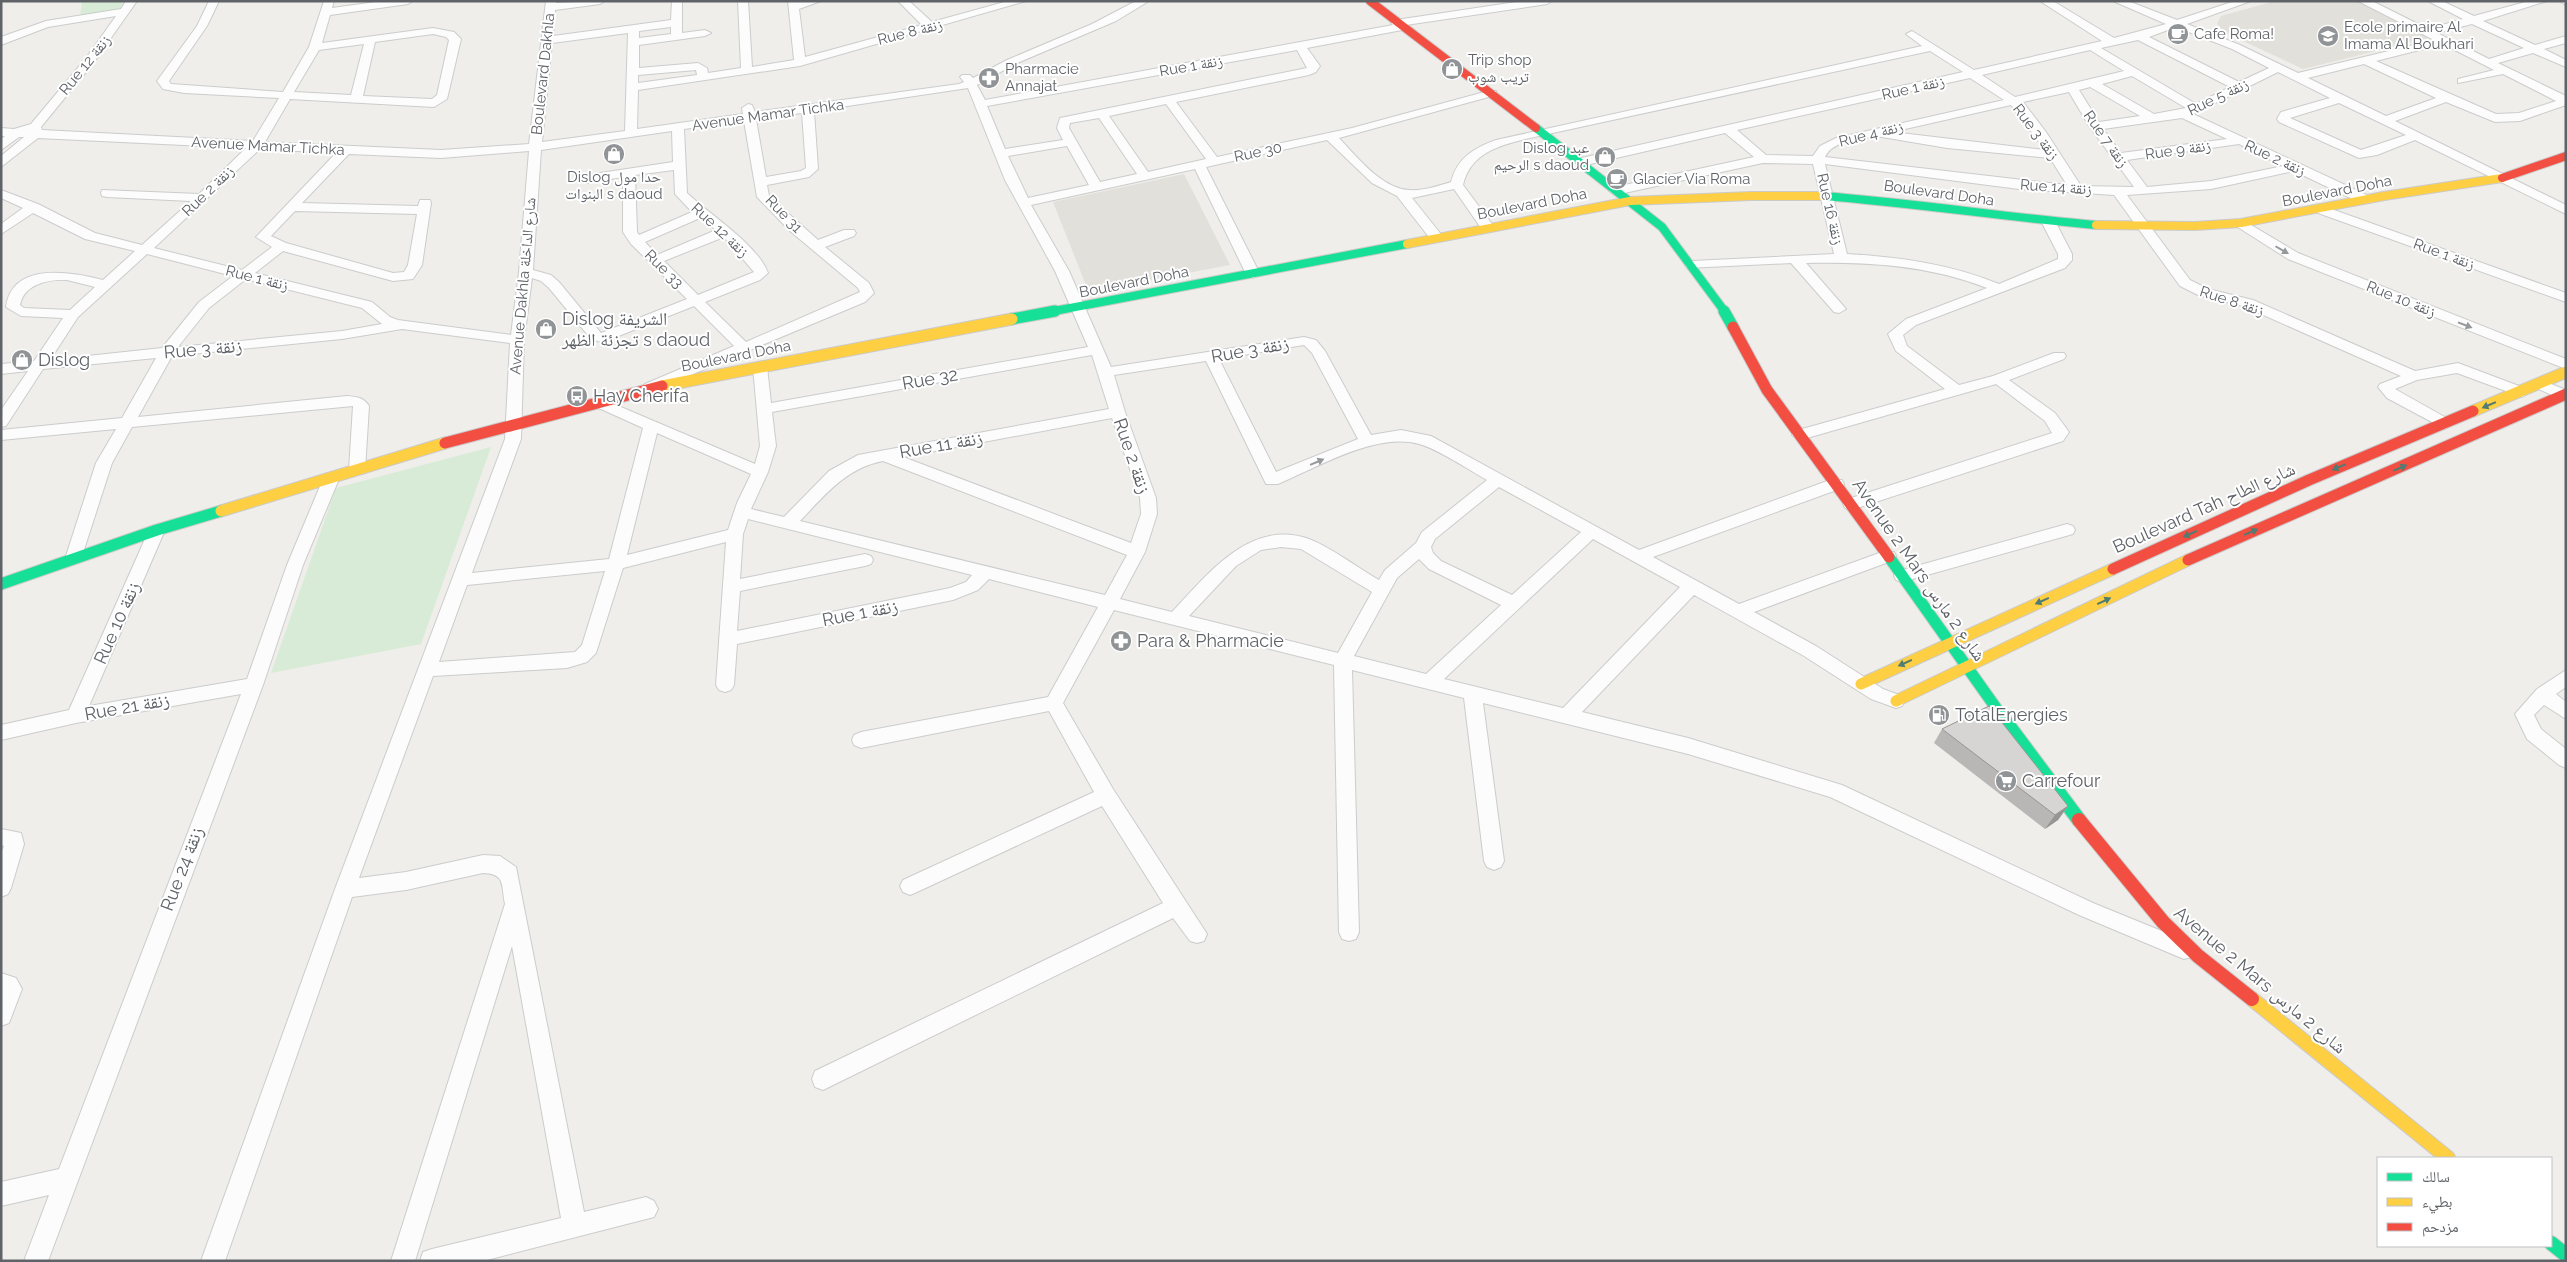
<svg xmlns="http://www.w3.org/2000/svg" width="2567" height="1262" viewBox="0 0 2567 1262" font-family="Raleway,'Noto Naskh Arabic',sans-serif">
<rect width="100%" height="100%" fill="#efeeea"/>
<g fill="#e2e0da">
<path d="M2275,1H2356L2429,38L2303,69L2226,33L2217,24L2221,16Z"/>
<path d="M1184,174L1230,265L1096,290L1086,285L1053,202Z"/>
</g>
<g fill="#d8ebd6">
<path d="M82,1H124L119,11L80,18Z"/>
<path d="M491,447L421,644L271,673L336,488Z"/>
</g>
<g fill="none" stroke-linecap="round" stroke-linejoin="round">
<g stroke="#cbcccc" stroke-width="2">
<g id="street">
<path d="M126,1H137L94,62L41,127L42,130L253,141L279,98L184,93L163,89L157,81L197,26L209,1H219L207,26L169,81L171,84L283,92L309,47L324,1H334L332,8L383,1H413L408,4L330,15L322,43L433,28L454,32L461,39L447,99L434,107L290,99L265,142L441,150L529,144L546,1H556V3L605,1L600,4L555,10L553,36L671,20L672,1H682V33L705,30L711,33L705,36L639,45V68L698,63L707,68L708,73L741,68L738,1H748L752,67L794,60L788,1H821L799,9L805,57L922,25L898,1H909L932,22L1008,1H1026L800,66L638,90L637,129L743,114L742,108L748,104L752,105L755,112L959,84L964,82L960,77L962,75H970L973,78L1007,60L1092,24L1136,1H1149L1116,21L1015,64L977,85L985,100L1393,25L1391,23L1396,20L1523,1H1552L1547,4L1406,25V29L1402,30L1307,48L1320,66L1316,72L1309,75L1176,102L1217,157L1352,128L1488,91H1496V95L1339,138C1356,156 1382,189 1409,190C1423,191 1438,186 1451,182C1457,158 1474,148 1496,140L1922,46L1906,34L1912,31L1974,70L2102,41L2040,1H2053L2114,38L2166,24L2113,1H2128L2177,20L2235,1H2251L2187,24L2240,45L2298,73L2434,40L2358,1H2372L2428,29L2463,19L2428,1H2442L2474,16L2529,1H2547L2483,21L2535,45L2566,36V43L2544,49L2566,60V67L2533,53L2498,63L2566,96V105L2520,121L2495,122L2446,102L2395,121L2566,205V214L2415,140L2377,155L2359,158L2279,122L2277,119L2281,112L2330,98L2278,72L2193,114L2371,197L2372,200L2371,203H2361L2294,171L2211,189L2127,195L2190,280L2208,289L2253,300L2415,371L2458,363L2527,389L2529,392L2522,397L2457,373L2417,380L2395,389L2450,420L2453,424L2445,429L2387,398L2378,387L2380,384L2401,376L2243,306L2198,295L2180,286L2114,195L2019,189L1825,164L1847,254C1900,257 1950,264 1999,284L2058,259V254L2041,221L2048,217L2055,221L2072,254V260L2065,268L1916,325L1903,335L1907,346L1959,385L1993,376L2054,353H2064L2066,356L2064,359L2009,380L2055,413L2069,432L2063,441L1851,510L1845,508L1843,504L1845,500L2052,433L2045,421L1996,384L1800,440L1792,435L1795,431L1945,389L1896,351L1888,334L1906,319L1987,288C1928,265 1868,262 1806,263L1846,309L1839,313L1834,312L1791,263L1687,268L1685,265L1692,261L1834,254L1813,164L1763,163L1615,195L1609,191L1615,187L1754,157L1725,133L1577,167L1571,163L1577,159L1963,72L1930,51L1539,136C1508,143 1471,149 1463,185L1495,228L1493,231H1483L1454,189L1412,198L1444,238L1437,242L1432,241L1397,196L1372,183L1327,140L1206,167L1260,274L1253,278L1246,274L1195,169L1031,205L1069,271L1111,367L1304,337L1316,340L1325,351L1371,435L1401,430L1431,436L1639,550L1830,480H1842L1844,484L1842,488L1653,557L1739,604L1882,552H1894L1896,556L1894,560L1754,612L1816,646L1883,689L1902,696L1905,701L1902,706L1896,708L1871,699L1804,656L1694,595L1582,712L1688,738L1842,785L2093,903L2191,943L2194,950L2191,957L2184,959L2079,915L1830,797L1688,754L1483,703L1504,861L1501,867L1494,870L1487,867L1484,861L1464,698L1352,670L1359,932L1356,939L1349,941L1342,939L1339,932L1334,665L1114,610L1063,703L1113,789L1207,934L1204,941L1197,943L1190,941L1173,918L823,1090L815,1087L812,1079L815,1071L1163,903L1102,806L917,892L910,895L903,892L900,886L903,880L1094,792L1049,711L861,748L854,745L852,740L854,735L861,732L1048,697L1098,607L989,579L978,590L953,600L737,644L734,685L731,690L725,692L719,690L716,685L726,542L623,568L596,653L587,662L567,668L433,676L359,878L406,872L483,855L500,856L516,867L584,1212L646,1197L654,1201L658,1209L654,1217L483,1261H420L423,1252L432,1249L561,1218L512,946L415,1261H391L505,904C501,885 506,874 483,873L406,890L352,897L225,1261H201L335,889L505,439L510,343L402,329L342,339L172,356L138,417L347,396C357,397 363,397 369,406L365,470L363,474H351L349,470L353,406L132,427L112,463L81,559L79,563H67L65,559L96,463L116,429L1,440V430L122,418L156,358L43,369L6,426L1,427V410L28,371L1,374V364L34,361L63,318L21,316L6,307C12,261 72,272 103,280L135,251L85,239L33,213L1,234V224L23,208L1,198V190L38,204L95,233L142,245L191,201L107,197L102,196L101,193L102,190L199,194L246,148L38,138L1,167V156L24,137H19L1,150V139L5,136H1V128L14,129L31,124L86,58L116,16L48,27L1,45V37L46,21L121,9ZM2472,24L2524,48L2489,59L2437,33ZM671,27V34L639,38V31ZM2176,27L2232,49L2269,68L2239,82L2149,37ZM628,33L625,131L542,142L552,43ZM433,34L446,37L449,40L437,95L432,99L363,96L375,42ZM2138,40L2230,87L2196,104L2101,48ZM364,44L351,95L294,92L319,50ZM2443,44L2494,70L2458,79V83L2503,74L2556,101L2519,113L2496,114L2376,61ZM1297,50L1307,68L1060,118L1057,128L1063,140L1005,149L987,106ZM2090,50L2124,71L2015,97L1982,75ZM2364,64L2436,98L2386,116L2308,78ZM696,70L697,75L638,83V75ZM2132,76L2186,108L2154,114L2102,84ZM1970,78L2004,100L1836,138L1820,146L1813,156L1766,155L1737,130ZM2090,87L2140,116L2099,122L2079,90ZM968,88L1005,180L1055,271L1088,347L771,403L767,367L765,364H755L753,367L760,446L755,464L602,399H592L589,402L592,405L643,428L609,559L472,573L521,439L524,340L532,278L541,281L549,288L591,339L601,342L606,341L694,306L734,346L645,384L643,387L650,392L865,302L874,293L869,283L825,247L854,236L856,233L854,230H844L818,240L769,196L767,185L809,177L818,169L814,111ZM2069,92L2089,126L2134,187L2081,186L2046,132L2023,102ZM2339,103L2406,135L2361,150L2290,118ZM1166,104L1206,159L1148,172L1109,116ZM2011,105L2045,150L1892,132ZM802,113L806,168L801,171L766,177L756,119ZM1099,118L1137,174L1100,182L1069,128L1070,123ZM2182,118L2227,139L2121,153L2103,129ZM744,121L757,197L790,231L858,288L860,292L746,342L705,302L760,280L768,273C758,245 709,214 687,193L684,129ZM672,131L673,162L587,175L581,179L587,183L623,177V232L631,244L687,299L601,333L559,282L551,275L533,270L541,150ZM1876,136L1947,148L2050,158L2067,185L1825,157C1833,140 1860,139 1876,136ZM2239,144L2283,166L2211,181L2147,187L2127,160ZM1067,146L1089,185L1028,198L1008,156ZM260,149L336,153L256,237L272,247L242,270L154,248ZM529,151L519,272L511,335L398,320L390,317L372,302L255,273L283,251L393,281L413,279L422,265L431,203L430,200H420L418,206L302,203L349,154L441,158ZM674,170L675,194L692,212L639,235L637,232L635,175ZM295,211L417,214L408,265L404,272L393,273L286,243L271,236ZM700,218L716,230L657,255L645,242ZM724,237L754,272L698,295L664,261ZM147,254L233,276L199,302L162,348L50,360L78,317ZM246,279L362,308L382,324L342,331L178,347L209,308ZM67,280L95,287L70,310L24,308L20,305C24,284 48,279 67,280ZM1304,345L1312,353L1358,439L1276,472L1219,359ZM1092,355L1109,409L858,455L829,471L784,517L751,509L768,472L776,446L772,412ZM1206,361L1266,484H1278C1318,467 1376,432 1419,444C1438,449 1469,470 1487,480L1422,532L1416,543L1385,570L1379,580C1358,568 1332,548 1309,539C1250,518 1207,575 1172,612L1120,599L1145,552L1157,514L1156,498L1125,412L1114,375ZM1112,418L1140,498L1141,514L1131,543L903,457ZM657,433L751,474L737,503L728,530L627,555ZM883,461L1127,555L1105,595L800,521C825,495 846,468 883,461ZM1499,487L1581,532L1512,595L1441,561L1433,553L1431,547L1435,539ZM748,519L972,575L966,582L950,588L737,631L740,591L865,566L871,564L873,560L871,556L865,554L740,579L743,534ZM1593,539L1680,587L1563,708L1444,679ZM1281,547L1301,549L1372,592L1338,653L1189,616L1236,566L1261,550ZM1419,559L1429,569L1501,605L1426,674L1354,656L1397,578ZM605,571L582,645L575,652L439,662L467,585Z"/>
<path d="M2559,1H2566V5Z"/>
<path d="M2323,206L2566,293V302L2318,213L2317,210L2318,207Z"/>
<path d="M2241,219L2298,253L2566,359V369L2288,259L2236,226L2234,223L2236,220Z"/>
<path d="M2539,379L2566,390V401L2534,387L2532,384Z"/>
<path d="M331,474L337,475L339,479L303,565L263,685L48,1261H24L49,1195L1,1206V1182L59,1169L241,694L76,723L1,740V725L69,710L149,530L151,526H163L165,530L89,706L247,679L287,565L323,479L325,475Z"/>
<path d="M2067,524L2073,526L2075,530L2073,534L1902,582L1896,580L1894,576L1896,572L1902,570Z"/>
<path d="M2566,670V687L2556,694L2566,702V719L2544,705L2534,715L2541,729L2566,749V768L2559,765L2527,739L2515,714L2537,689Z"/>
<path d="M1,829L21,833L24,844L11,888L8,894L1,897V853L4,846L1,845Z"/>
<path d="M1,973L16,978L22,989L9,1023L1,1026Z"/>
</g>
</g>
<g stroke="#cacacb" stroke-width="10">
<g id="fast-far2">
<path d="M1536,128L1662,227L1725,312"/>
<path d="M1823,196C1914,203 2005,217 2096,225"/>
<path d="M1049,312L1407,244"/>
</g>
</g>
<g stroke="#cacacb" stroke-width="13">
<g id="fast-far1">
<path d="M1724,311L1733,327"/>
<path d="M1012,319L1055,311"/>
<path d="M1889,557L2006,722"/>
<path d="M1,584L157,530L221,511"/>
</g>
</g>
<g stroke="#cacacb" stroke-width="16">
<g id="fast">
<path d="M2005,721L2079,820"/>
<path d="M2551,1243L2566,1255"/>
</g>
</g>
<g stroke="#cacacb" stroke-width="10">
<g id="slow-far2">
<path d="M2096,225L2195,226L2241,223L2384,196L2502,178"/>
<path d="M1407,244L1630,201L1751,196H1823"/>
</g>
</g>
<g stroke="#cacacb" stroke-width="13">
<g id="slow-far1">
<path d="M662,386L1012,319"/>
<path d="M2473,411L2566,372"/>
<path d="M221,511L445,443"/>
<path d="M1861,684L2113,569"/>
<path d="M1896,701L2188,560"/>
</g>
</g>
<g stroke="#cacacb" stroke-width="16">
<path id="slow" d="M2252,999L2448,1158"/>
</g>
<g stroke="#cacacb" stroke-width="10">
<g id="jam-far2">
<path d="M1370,1L1536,128"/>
<path d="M2502,178L2566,156"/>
</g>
</g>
<g stroke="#cacacb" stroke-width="13">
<g id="jam-far1">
<path d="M1733,327L1767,390L1889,557"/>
<path d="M445,443L662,386"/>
<path d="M2188,560L2566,394"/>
<path d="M2113,569L2309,480L2473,411"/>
</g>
</g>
<g stroke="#cacacb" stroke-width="16">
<path id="jam" d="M2079,820L2163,922L2198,956L2252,999"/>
</g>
<use href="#street" fill="#fdfcfc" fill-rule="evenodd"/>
<use href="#fast-far2" stroke="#16e098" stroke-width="8"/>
<use href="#fast-far1" stroke="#16e098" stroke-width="11"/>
<use href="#fast" stroke="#16e098" stroke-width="14"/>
<use href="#slow-far2" stroke="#ffcf43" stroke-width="8"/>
<use href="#slow-far1" stroke="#ffcf43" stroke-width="11"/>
<use href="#slow" stroke="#ffcf43" stroke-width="14"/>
<use href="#jam-far2" stroke="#f24e42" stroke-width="8"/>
<use href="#jam-far1" stroke="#f24e42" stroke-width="11"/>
<use href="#jam" stroke="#f24e42" stroke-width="14"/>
</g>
<path fill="#b8b7b5" d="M1942,729L2068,806L2058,820L2045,829L1934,743Z"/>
<path fill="#969594" d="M2068,806L2058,820L2045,829L2055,815Z"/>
<path fill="#d6d5d3" stroke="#969594" d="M1989,706L2068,806L2055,815L1942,729Z"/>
<defs><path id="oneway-solid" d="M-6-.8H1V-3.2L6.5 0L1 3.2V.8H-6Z" transform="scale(1.25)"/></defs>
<g fill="#96999c">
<use href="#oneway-solid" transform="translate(2282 250) rotate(30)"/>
<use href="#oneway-solid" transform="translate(2465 325) rotate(21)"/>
<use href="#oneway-solid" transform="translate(1317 462) rotate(-23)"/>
</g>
<g fill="#507c72">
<use href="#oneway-solid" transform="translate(2489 405) rotate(157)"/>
<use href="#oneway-solid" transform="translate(2339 467) rotate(157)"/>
<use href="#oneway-solid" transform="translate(2400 468) rotate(-23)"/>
<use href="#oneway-solid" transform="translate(2251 532) rotate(-23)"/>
<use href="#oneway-solid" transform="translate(2190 534) rotate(156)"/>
<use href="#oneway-solid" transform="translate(2042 601) rotate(156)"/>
<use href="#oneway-solid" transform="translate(2104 601) rotate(-25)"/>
<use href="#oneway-solid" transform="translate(1905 663) rotate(156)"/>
</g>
<defs>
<g id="cafe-disc" transform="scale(1.125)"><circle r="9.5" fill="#919496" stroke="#fff"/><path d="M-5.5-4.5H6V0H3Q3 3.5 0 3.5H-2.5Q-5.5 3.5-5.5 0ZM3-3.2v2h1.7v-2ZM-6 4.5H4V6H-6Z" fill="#fff"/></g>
<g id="school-disc" transform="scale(1.125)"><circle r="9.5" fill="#919496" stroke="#fff"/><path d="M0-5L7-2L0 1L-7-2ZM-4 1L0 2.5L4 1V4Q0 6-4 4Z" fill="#fff"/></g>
<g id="shop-disc" transform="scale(1.125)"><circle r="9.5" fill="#919496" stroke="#fff"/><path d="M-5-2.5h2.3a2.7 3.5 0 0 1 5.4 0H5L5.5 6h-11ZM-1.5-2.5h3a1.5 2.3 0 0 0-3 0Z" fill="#fff"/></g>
<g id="pharmacy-disc" transform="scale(1.125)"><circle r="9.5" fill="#919496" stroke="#fff"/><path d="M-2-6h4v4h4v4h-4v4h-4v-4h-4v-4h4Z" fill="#fff"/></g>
<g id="bus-disc" transform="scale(1.125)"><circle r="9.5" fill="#919496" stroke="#fff"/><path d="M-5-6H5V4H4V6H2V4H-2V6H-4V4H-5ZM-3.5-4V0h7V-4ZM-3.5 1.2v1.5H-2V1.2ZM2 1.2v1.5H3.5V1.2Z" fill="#fff"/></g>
<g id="fuel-disc" transform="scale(1.125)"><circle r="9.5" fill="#919496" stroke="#fff"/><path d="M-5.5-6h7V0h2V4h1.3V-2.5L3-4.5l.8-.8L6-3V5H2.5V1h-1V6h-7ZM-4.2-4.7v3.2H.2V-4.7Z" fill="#fff"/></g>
<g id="supermarket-disc" transform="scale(1.125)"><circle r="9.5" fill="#919496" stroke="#fff"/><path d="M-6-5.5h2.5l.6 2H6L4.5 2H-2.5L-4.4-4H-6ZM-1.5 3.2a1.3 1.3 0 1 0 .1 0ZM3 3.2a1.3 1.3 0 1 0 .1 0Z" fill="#fff"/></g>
</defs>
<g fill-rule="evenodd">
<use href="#cafe-disc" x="2178" y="34"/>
<use href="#school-disc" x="2328" y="36"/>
<use href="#shop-disc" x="1452" y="69"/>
<use href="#pharmacy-disc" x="989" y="78"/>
<use href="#shop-disc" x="614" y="154"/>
<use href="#shop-disc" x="1605" y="157"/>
<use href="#cafe-disc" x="1617" y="179"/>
<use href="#shop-disc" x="546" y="329"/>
<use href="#shop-disc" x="22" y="360"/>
<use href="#bus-disc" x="577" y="396"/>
<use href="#pharmacy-disc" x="1121" y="641"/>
<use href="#fuel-disc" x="1939" y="715"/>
<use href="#supermarket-disc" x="2006" y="781"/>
</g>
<g text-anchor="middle" stroke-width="4" stroke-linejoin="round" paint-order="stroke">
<g font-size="15" fill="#5f6368" stroke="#fff" text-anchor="start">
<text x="2344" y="32">Ecole primaire Al<tspan x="2344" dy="17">Imama Al Boukhari</tspan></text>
<text x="2194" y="39">Cafe Roma!</text>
<text x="1468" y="65">Trip shop<tspan x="1468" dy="17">تريب شوب</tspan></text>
<text x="1005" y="74">Pharmacie<tspan x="1005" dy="17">Annajat</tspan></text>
<text x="1589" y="153" text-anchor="end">Dislog عبد<tspan x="1589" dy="17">الرحيم s daoud</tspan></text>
<text x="614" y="182" text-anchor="middle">Dislog حدا مول<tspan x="614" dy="17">البنوات s daoud</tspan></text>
<text x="1633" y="184">Glacier Via Roma</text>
</g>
<g font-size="15" fill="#5f6368" stroke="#fff">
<text transform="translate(910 32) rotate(-14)" y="5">Rue 8 زنقة</text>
<text transform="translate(85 65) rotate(-51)" y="5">Rue 12 زنقة</text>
<text transform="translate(1191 66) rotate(-10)" y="5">Rue 1 زنقة</text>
<text transform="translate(543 74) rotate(-84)" y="5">Boulevard Dakhla</text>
<text transform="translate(1913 88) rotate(-13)" y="5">Rue 1 زنقة</text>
<text transform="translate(2218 97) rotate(-26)" y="5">Rue 5 زنقة</text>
<text transform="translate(768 115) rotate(-8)" y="5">Avenue Mamar Tichka</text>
<text transform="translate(2036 132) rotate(53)" y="5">Rue 3 زنقة</text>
<text transform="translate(1871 134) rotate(-14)" y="5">Rue 4 زنقة</text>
<text transform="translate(2106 139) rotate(55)" y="5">Rue 7 زنقة</text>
<text transform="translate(268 146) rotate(3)" y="5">Avenue Mamar Tichka</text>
<text transform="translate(2178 150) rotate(-8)" y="5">Rue 9 زنقة</text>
<text transform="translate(1258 152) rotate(-12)" y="5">Rue 30</text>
<text transform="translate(2275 158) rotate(25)" y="5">Rue 2 زنقة</text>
<text transform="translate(2056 187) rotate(4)" y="5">Rue 14 زنقة</text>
<text transform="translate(208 191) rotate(-44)" y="5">Rue 2 زنقة</text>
<text transform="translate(2337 191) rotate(-11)" y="5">Boulevard Doha</text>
<text transform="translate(1939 193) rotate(8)" y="5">Boulevard Doha</text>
<text transform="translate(1532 204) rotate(-11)" y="5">Boulevard Doha</text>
<text transform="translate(1830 209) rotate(77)" y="5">Rue 16 زنقة</text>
<text transform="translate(784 214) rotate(46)" y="5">Rue 31</text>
<text transform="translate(720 230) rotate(43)" y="5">Rue 12 زنقة</text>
<text transform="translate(2444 254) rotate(20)" y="5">Rue 1 زنقة</text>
<text transform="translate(664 269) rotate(45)" y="5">Rue 33</text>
<text transform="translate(257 278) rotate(14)" y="5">Rue 1 زنقة</text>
<text transform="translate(1134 282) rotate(-11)" y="5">Boulevard Doha</text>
<text transform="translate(523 286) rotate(-85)" y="5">Avenue Dakhla شارع الداخلة</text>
<text transform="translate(2401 299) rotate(22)" y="5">Rue 10 زنقة</text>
<text transform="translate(2232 301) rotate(18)" y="5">Rue 8 زنقة</text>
<text transform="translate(736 356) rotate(-11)" y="5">Boulevard Doha</text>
</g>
<g font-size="18" fill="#5f6368" stroke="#fff" text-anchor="start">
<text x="562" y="325">Dislog الشريفة<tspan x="562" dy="21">تجزئة الظهر s daoud</tspan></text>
<text x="38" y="366">Dislog</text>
<text x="593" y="402">Hay Cherifa</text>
<text x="1137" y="647">Para &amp; Pharmacie</text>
<text x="1955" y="721">TotalEnergies</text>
<text x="2022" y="787">Carrefour</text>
</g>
<g font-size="18" fill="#5f6368" stroke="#fff">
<text transform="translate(203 349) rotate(-5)" y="6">Rue 3 زنقة</text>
<text transform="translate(1250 350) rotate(-10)" y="6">Rue 3 زنقة</text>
<text transform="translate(930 379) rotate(-10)" y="6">Rue 32</text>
<text transform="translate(941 445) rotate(-10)" y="6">Rue 11 زنقة</text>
<text transform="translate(1132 456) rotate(71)" y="6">Rue 2 زنقة</text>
<text transform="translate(2204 508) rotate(-24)" y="6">Boulevard Tah شارع الطاح</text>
<text transform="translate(1919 570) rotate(55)" y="6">Avenue 2 Mars شارع 2 مارس</text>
<text transform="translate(860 613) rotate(-11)" y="6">Rue 1 زنقة</text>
<text transform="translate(117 623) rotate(-66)" y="6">Rue 10 زنقة</text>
<text transform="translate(127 707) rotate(-10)" y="6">Rue 21 زنقة</text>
<text transform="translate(182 869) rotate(-69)" y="6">Rue 24 زنقة</text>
<text transform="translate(2260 980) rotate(40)" y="6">Avenue 2 Mars شارع 2 مارس</text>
</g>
</g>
<rect width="2567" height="1262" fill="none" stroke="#5f6368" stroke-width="5"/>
<rect x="2377" y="1157" width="175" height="90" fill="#ffffff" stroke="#bfc1c3"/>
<rect x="2387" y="1173" width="25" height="8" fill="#16e098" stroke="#bfc1c3"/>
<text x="2422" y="1182" font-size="15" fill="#5f6368">سالك</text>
<rect x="2387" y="1198" width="25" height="8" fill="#ffcf43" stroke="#bfc1c3"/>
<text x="2422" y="1207" font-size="15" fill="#5f6368">بطيء</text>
<rect x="2387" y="1223" width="25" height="8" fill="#f24e42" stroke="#bfc1c3"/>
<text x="2422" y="1232" font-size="15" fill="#5f6368">مزدحم</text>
</svg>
